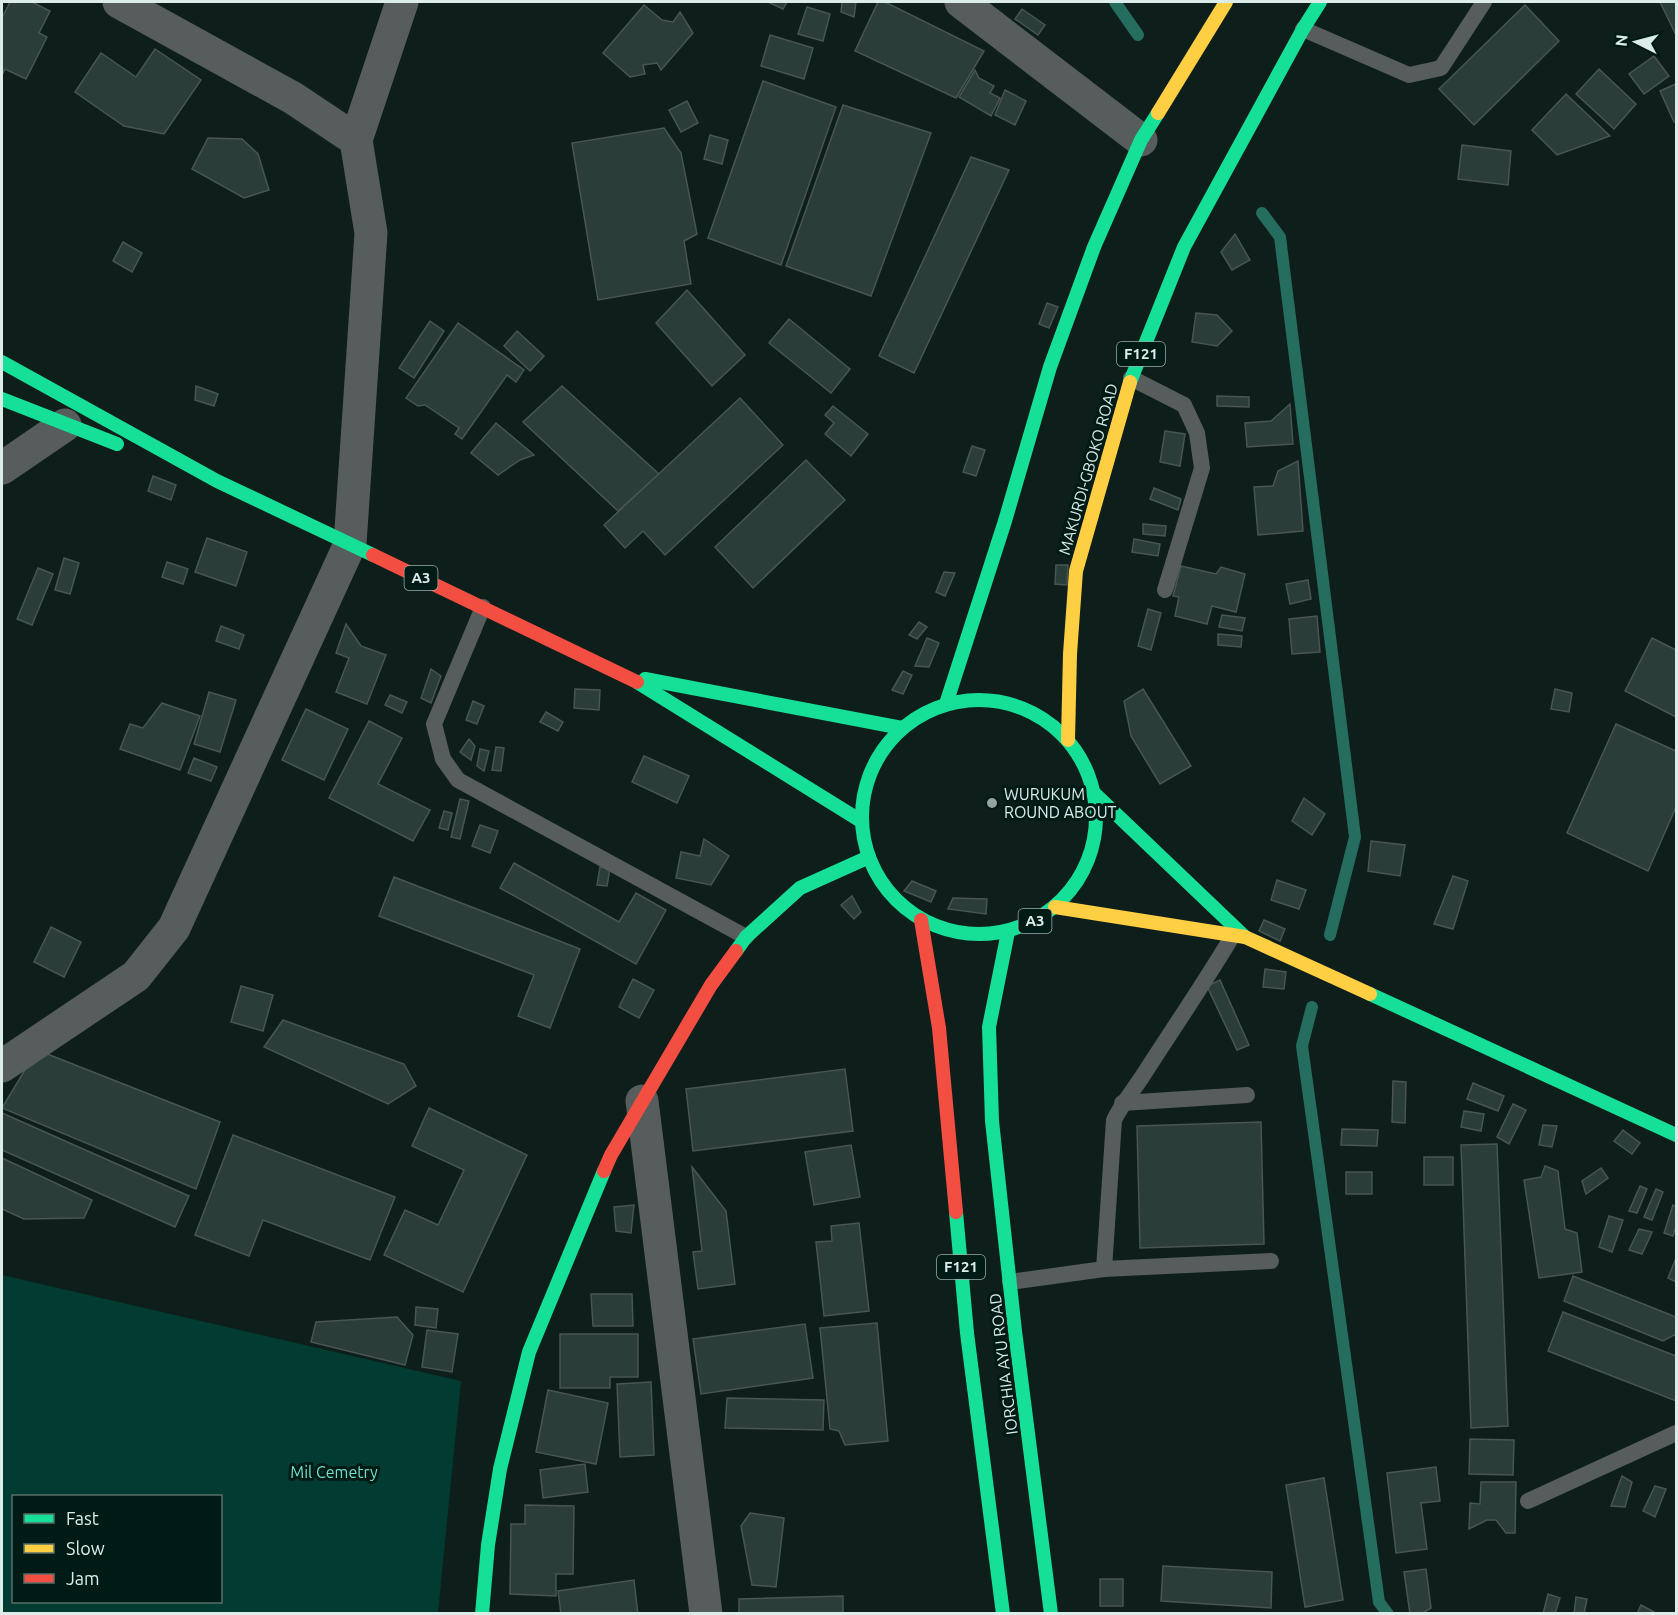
<svg xmlns="http://www.w3.org/2000/svg" width="1678" height="1615" viewBox="0 0 1678 1615" font-family="Ubuntu,sans-serif">
<rect width="100%" height="100%" fill="#0e1e1b"/>
<path fill="#023b31" fill-rule="evenodd" d="M2,1275L461,1381L438,1613H2ZM14,1496H220V1602H14Z"/>
<g fill="none" stroke-linecap="round" stroke-linejoin="round">
<g stroke="#256d5f" stroke-width="12">
<path d="M1115,2L1138,35"/>
<path d="M1262,213L1280,237L1355,837L1330,935"/>
<path d="M1312,1007L1302,1046L1379,1602L1388,1614"/>
</g>
</g>
<g fill="#2b3d39" stroke="#485552" stroke-width="1.5">
<path d="M10,2H32L50,11L39,33L47,37L26,79L5,69L2,75V18Z"/>
<path d="M768,2H787L783,9Z"/>
<path d="M842,2H856L854,17L841,12Z"/>
<path d="M878,2H885L984,51L956,98L855,51Z"/>
<path d="M1660,2H1676V35Z"/>
<path d="M644,5L662,20L673,22L680,12L693,33L661,70L657,63L643,65L645,74L630,77L603,53Z"/>
<path d="M1525,5L1559,41L1474,125L1439,89Z"/>
<path d="M807,7L830,14L823,41L798,34Z"/>
<path d="M1022,9L1045,25L1038,35L1015,19Z"/>
<path d="M770,35L813,48L804,79L761,66Z"/>
<path d="M155,49L201,80L164,134L124,126L75,92L101,53L136,77Z"/>
<path d="M1654,56L1669,76L1644,94L1629,74Z"/>
<path d="M1599,69L1636,104L1614,129L1576,94Z"/>
<path d="M975,70L979,78L994,86L990,93L1000,98L991,116L959,97Z"/>
<path d="M763,81L836,107L781,265L708,238Z"/>
<path d="M1676,84V121L1674,122L1660,91Z"/>
<path d="M1005,90L1026,101L1015,125L995,115Z"/>
<path d="M1566,94L1610,136L1557,155L1532,130Z"/>
<path d="M687,101L698,123L681,132L669,110Z"/>
<path d="M843,105L931,133L871,296L786,266Z"/>
<path d="M664,128L681,153L697,234L684,241L691,284L598,300L572,143Z"/>
<path d="M710,135L728,140L722,164L704,159Z"/>
<path d="M208,138L242,139L258,154L269,190L244,198L192,169Z"/>
<path d="M1462,145L1511,151L1508,185L1458,179Z"/>
<path d="M971,157L1009,170L914,373L879,356Z"/>
<path d="M1235,234L1250,260L1232,270L1221,252Z"/>
<path d="M123,242L142,253L132,272L113,261Z"/>
<path d="M687,290L745,355L712,386L656,323Z"/>
<path d="M1047,303L1058,307L1049,328L1039,324Z"/>
<path d="M1196,313L1217,315L1232,331L1217,346L1192,342Z"/>
<path d="M789,319L850,369L831,393L769,343Z"/>
<path d="M430,321L444,331L414,378L399,368Z"/>
<path d="M458,323L524,370L516,382L507,375L462,439L455,434L459,428L425,405L418,406L406,398Z"/>
<path d="M517,331L544,356L530,371L504,346Z"/>
<path d="M196,386L218,394L214,406L195,400Z"/>
<path d="M562,386L659,474L618,511L523,422Z"/>
<path d="M1217,396L1249,397V407L1217,406Z"/>
<path d="M740,398L783,445L665,555L643,531L625,548L604,525Z"/>
<path d="M1290,404L1293,444L1247,447L1245,423L1271,421Z"/>
<path d="M833,406L868,434L851,456L825,434L834,423L825,415Z"/>
<path d="M496,423L534,455L520,460L498,475L471,453Z"/>
<path d="M1165,431L1185,434L1180,466L1160,462Z"/>
<path d="M972,446L985,450L976,476L963,472Z"/>
<path d="M806,460L845,500L753,588L715,547Z"/>
<path d="M1298,461L1303,531L1258,535L1254,487L1273,486L1278,471Z"/>
<path d="M153,476L176,485L171,500L148,491Z"/>
<path d="M1154,488L1181,499L1178,510L1150,499Z"/>
<path d="M1143,524L1166,526L1165,536L1143,534Z"/>
<path d="M207,538L247,552L236,586L195,572Z"/>
<path d="M1134,539L1160,544L1158,556L1132,552Z"/>
<path d="M64,558L79,563L70,594L55,590Z"/>
<path d="M167,562L188,569L183,584L162,577Z"/>
<path d="M1056,565H1068L1067,585L1055,584Z"/>
<path d="M1181,566L1216,574L1221,567L1245,574L1236,612L1212,606L1207,624L1175,616L1179,597L1173,596Z"/>
<path d="M38,568L53,574L32,625L17,619Z"/>
<path d="M944,572L955,573L945,596L936,592Z"/>
<path d="M1308,580L1311,599L1290,604L1286,584Z"/>
<path d="M1148,609L1161,613L1151,650L1138,646Z"/>
<path d="M1222,615L1245,618L1242,631L1219,627Z"/>
<path d="M1317,616L1320,652L1292,654L1289,619Z"/>
<path d="M919,622L927,627L917,639L909,635Z"/>
<path d="M346,624L361,646L386,655L367,704L336,692L349,658L336,653Z"/>
<path d="M221,626L244,635L239,649L216,641Z"/>
<path d="M1218,634L1242,636L1241,647L1218,645Z"/>
<path d="M927,638L939,643L929,667L915,666Z"/>
<path d="M1652,638L1676,650V717L1625,691Z"/>
<path d="M431,669L441,676L431,703L421,698Z"/>
<path d="M903,671L912,675L903,694L892,690Z"/>
<path d="M575,689L600,690L599,710L574,708Z"/>
<path d="M1143,689L1191,766L1160,784L1131,736L1124,701Z"/>
<path d="M1555,689L1572,693L1569,712L1551,709Z"/>
<path d="M209,692L236,700L220,752L194,744Z"/>
<path d="M390,695L407,702L402,713L385,705Z"/>
<path d="M473,701L484,706L477,724L466,720Z"/>
<path d="M162,703L200,716L180,770L120,749L130,724L143,728Z"/>
<path d="M306,709L348,729L324,780L282,760Z"/>
<path d="M546,712L563,722L558,731L540,722Z"/>
<path d="M369,721L402,738L378,784L430,810L413,841L329,798Z"/>
<path d="M1616,724L1676,751V807L1648,871L1567,833Z"/>
<path d="M469,739L475,746L471,760L460,752Z"/>
<path d="M496,747L504,748L501,771L492,770Z"/>
<path d="M480,749L489,751L484,771L477,766Z"/>
<path d="M644,756L689,776L677,803L632,782Z"/>
<path d="M194,758L217,767L211,781L188,773Z"/>
<path d="M1304,798L1325,814L1312,835L1292,821Z"/>
<path d="M460,799L469,801L460,839L451,837Z"/>
<path d="M444,811L452,813L448,830L439,828Z"/>
<path d="M480,825L498,831L490,853L472,846Z"/>
<path d="M704,839L729,856L711,885L676,878L681,852L700,856Z"/>
<path d="M1371,841L1405,845L1400,876L1368,871Z"/>
<path d="M514,863L619,922L636,893L666,910L636,964L500,888Z"/>
<path d="M600,867L610,868L607,886L597,885Z"/>
<path d="M1453,876L1468,881L1453,929L1434,924Z"/>
<path d="M394,877L580,949L550,1028L518,1016L534,975L379,916Z"/>
<path d="M1277,880L1306,890L1299,909L1271,900Z"/>
<path d="M912,881L936,891L931,902L904,891Z"/>
<path d="M852,896L861,912L854,919L841,905Z"/>
<path d="M953,898L987,899L986,914L948,909Z"/>
<path d="M1264,920L1285,929L1280,941L1259,931Z"/>
<path d="M51,927L81,942L64,977L34,962Z"/>
<path d="M1265,969L1286,972L1284,989L1263,987Z"/>
<path d="M633,979L654,990L639,1018L619,1007Z"/>
<path d="M1220,980L1249,1045L1237,1050L1207,986Z"/>
<path d="M241,986L273,995L263,1031L231,1022Z"/>
<path d="M283,1020L404,1064L416,1086L388,1104L264,1047Z"/>
<path d="M37,1050L220,1122L196,1189L2,1108Z"/>
<path d="M845,1069L853,1131L693,1151L686,1089Z"/>
<path d="M1393,1081L1406,1082L1405,1123L1392,1122Z"/>
<path d="M1473,1083L1504,1096L1498,1111L1467,1099Z"/>
<path d="M1513,1104L1526,1110L1509,1144L1497,1137Z"/>
<path d="M429,1108L527,1155L463,1292L384,1255L405,1210L438,1225L464,1170L412,1146Z"/>
<path d="M1464,1111L1484,1114L1481,1131L1461,1127Z"/>
<path d="M2,1113L189,1196L175,1227L2,1150Z"/>
<path d="M1261,1122L1264,1244L1140,1248L1137,1126Z"/>
<path d="M1543,1125L1557,1126L1552,1147L1539,1145Z"/>
<path d="M1342,1129L1378,1130L1377,1146L1341,1145Z"/>
<path d="M1623,1130L1640,1143L1632,1154L1614,1141Z"/>
<path d="M233,1135L395,1197L370,1260L263,1220L249,1256L195,1235Z"/>
<path d="M1497,1144L1508,1426L1471,1428L1461,1145Z"/>
<path d="M851,1145L860,1197L814,1205L805,1152Z"/>
<rect x="1424" y="1157" width="29" height="28"/>
<path d="M2,1158L92,1200L84,1218L24,1219L2,1209Z"/>
<path d="M1545,1166L1558,1171L1565,1229L1577,1233L1582,1272L1539,1278L1524,1180L1541,1177Z"/>
<path d="M692,1167L726,1211L735,1284L698,1289L693,1252L702,1251Z"/>
<path d="M1601,1168L1608,1178L1586,1194L1582,1181Z"/>
<rect x="1346" y="1172" width="26" height="22"/>
<path d="M1640,1186L1647,1189L1637,1213L1629,1211Z"/>
<path d="M1656,1189L1663,1192L1652,1220L1644,1217Z"/>
<path d="M634,1205L631,1233L616,1231L614,1207Z"/>
<path d="M1673,1205L1676,1207V1226L1673,1236L1664,1233Z"/>
<path d="M1609,1216L1623,1220L1612,1252L1599,1247Z"/>
<path d="M859,1223L869,1311L824,1316L816,1242L832,1241L831,1226Z"/>
<path d="M1639,1229L1652,1232L1642,1254L1629,1250Z"/>
<path d="M1676,1258V1282L1668,1278Z"/>
<path d="M1573,1276L1676,1317V1336L1674,1335L1663,1341L1564,1301Z"/>
<path d="M591,1294H632L633,1326H593Z"/>
<path d="M416,1307L438,1309L436,1328L415,1325Z"/>
<path d="M1563,1312L1676,1356V1401L1548,1351Z"/>
<path d="M397,1317L413,1335L405,1365L311,1342L316,1322Z"/>
<path d="M877,1323L888,1441L845,1445L839,1431L830,1429L820,1328Z"/>
<path d="M805,1324L813,1378L701,1394L693,1339Z"/>
<path d="M427,1330L458,1334L452,1372L422,1367Z"/>
<path d="M560,1334H638V1377H610V1388H560Z"/>
<path d="M651,1382L654,1455L620,1457L617,1384Z"/>
<path d="M548,1390L608,1403L596,1464L536,1452Z"/>
<path d="M727,1398L824,1400L823,1430L725,1428Z"/>
<path d="M1470,1439L1514,1440L1513,1475L1469,1474Z"/>
<path d="M585,1464L588,1492L543,1498L540,1470Z"/>
<path d="M1436,1467L1440,1501L1421,1503L1427,1549L1396,1553L1387,1473Z"/>
<path d="M1622,1476L1632,1482L1625,1507L1611,1506Z"/>
<path d="M1324,1478L1343,1600L1305,1607L1286,1485Z"/>
<path d="M1481,1482H1516L1515,1533H1506L1496,1520H1487L1469,1529L1470,1503L1480,1504Z"/>
<path d="M1655,1486L1666,1489L1655,1517L1643,1511Z"/>
<path d="M525,1505L574,1506L573,1574H556V1596L510,1594L511,1524H525Z"/>
<path d="M750,1513L784,1518L776,1587L752,1585L741,1526Z"/>
<path d="M1163,1566L1272,1572L1271,1608L1161,1601Z"/>
<path d="M1426,1569L1431,1608L1421,1614H1410L1404,1572Z"/>
<rect x="1100" y="1579" width="23" height="27"/>
<path d="M634,1580L638,1614H561L558,1591Z"/>
<path d="M1548,1594L1560,1598L1555,1614H1543Z"/>
<path d="M843,1596V1614H739V1599Z"/>
<path d="M1576,1597L1587,1599L1584,1614H1574Z"/>
<path d="M1641,1605L1654,1612V1614H1637Z"/>
</g>
<g fill="none" stroke-linecap="round" stroke-linejoin="round">
<g stroke="#565d5c" stroke-width="16">
<path d="M1303,29L1409,75L1441,68L1484,2"/>
<path d="M1131,378L1184,405L1197,433L1202,468L1165,590"/>
<path d="M483,607L434,724L443,759L458,780L746,937"/>
<path d="M1122,1103L1247,1095"/>
<path d="M1104,1269L1114,1120C1122,1104 1132,1092 1142,1077C1172,1030 1204,984 1233,935"/>
<path d="M1010,1282L1104,1269L1271,1261"/>
<path d="M1528,1501L1676,1433"/>
</g>
<g stroke="#565d5c" stroke-width="33">
<path d="M961,2L1141,140"/>
<path d="M356,140L402,2"/>
<path d="M2,468L65,425"/>
<path d="M2,1066L136,976L174,928L350,544L371,233L356,140L293,98L119,2"/>
<path d="M642,1101L706,1614"/>
</g>
<g stroke="#16e098" stroke-width="14">
<path d="M2,362L217,481L373,555"/>
<path d="M1130,382L1184,247L1303,29L1320,2"/>
<path d="M2,399L117,444"/>
<path d="M645,679L902,728"/>
<path d="M637,682L861,821"/>
<circle cx="979" cy="817" r="117"/>
<path d="M946,704L1005,521L1050,367L1094,247L1141,140L1158,113"/>
<path d="M1093,792L1245,937"/>
<path d="M1008,932L989,1027L992,1121L1015,1331L1051,1614"/>
<path d="M736,951L746,937L800,888L869,857"/>
<path d="M1370,994L1676,1135"/>
<path d="M956,1212L967,1333L1003,1614"/>
<path d="M482,1614L488,1545L500,1469L529,1352L604,1171"/>
</g>
<g stroke="#ffcf43" stroke-width="14">
<path d="M1158,113L1226,2"/>
<path d="M1068,740L1070,654L1076,571L1130,382"/>
<path d="M1055,907L1245,937L1370,994"/>
</g>
<g stroke="#f24e42" stroke-width="14">
<path d="M373,555L637,682"/>
<path d="M921,920L939,1028L956,1212"/>
<path d="M604,1171L611,1155L711,985L736,951"/>
</g>
</g>
<circle fill="#94a4a0" stroke="#001b16" stroke-width="2" cx="992" cy="803" r="6"/>
<g text-anchor="middle" stroke-width="6" stroke-linejoin="round" paint-order="stroke">
<g fill="#001b16" stroke="#9aada9" stroke-width="1.5">
<rect x="1117" y="342" width="48" height="24" rx="4.5"/>
<rect x="404.5" y="566" width="33" height="24" rx="4.5"/>
<rect x="1018.5" y="909" width="33" height="24" rx="4.5"/>
<rect x="937" y="1255" width="48" height="24" rx="4.5"/>
</g>
<g font-size="15" font-weight="bold" fill="#dcece8">
<text x="1141" y="359">F121</text>
<text x="421" y="583">A3</text>
<text x="1035" y="926">A3</text>
<text x="961" y="1272">F121</text>
</g>
<g font-size="16" fill="#dcece8" stroke="#001b16">
<text transform="translate(1088 469) rotate(-74)" y="6">MAKURDI-GBOKO ROAD</text>
<text transform="translate(1003 1364) rotate(-97)" y="6">IORCHIA AYU ROAD</text>
</g>
<g font-size="16" fill="#dcece8" stroke="#001b16" text-anchor="start">
<text x="1004" y="800">WURUKUM<tspan x="1004" dy="18">ROUND ABOUT</tspan></text>
</g>
<g font-size="16" fill="#71e1ca" stroke="#001b16">
<text x="334" y="1478">Mil Cemetry</text>
</g>
</g>
<rect width="1678" height="1615" fill="none" stroke="#dcece8" stroke-width="6"/>
<rect x="12" y="1495" width="210" height="108" fill="#001b16" stroke="#586f6a" stroke-width="1.5"/>
<rect x="24" y="1514" width="30" height="9" fill="#16e098" stroke="#586f6a" stroke-width="1.5"/>
<text x="66" y="1525" font-size="18" fill="#dcece8">Fast</text>
<rect x="24" y="1544" width="30" height="9" fill="#ffcf43" stroke="#586f6a" stroke-width="1.5"/>
<text x="66" y="1555" font-size="18" fill="#dcece8">Slow</text>
<rect x="24" y="1574" width="30" height="9" fill="#f24e42" stroke="#586f6a" stroke-width="1.5"/>
<text x="66" y="1585" font-size="18" fill="#dcece8">Jam</text>
<g transform="translate(1636 42) rotate(276)" stroke="#001b16" stroke-width="4.5" paint-order="stroke">
<path d="M0-4.5L10 22L0 15L-10 22Z" fill="#dcece8"/>
<text y="-9" font-size="16" font-weight="bold" text-anchor="middle" fill="#dcece8">N</text>
</g>
</svg>
